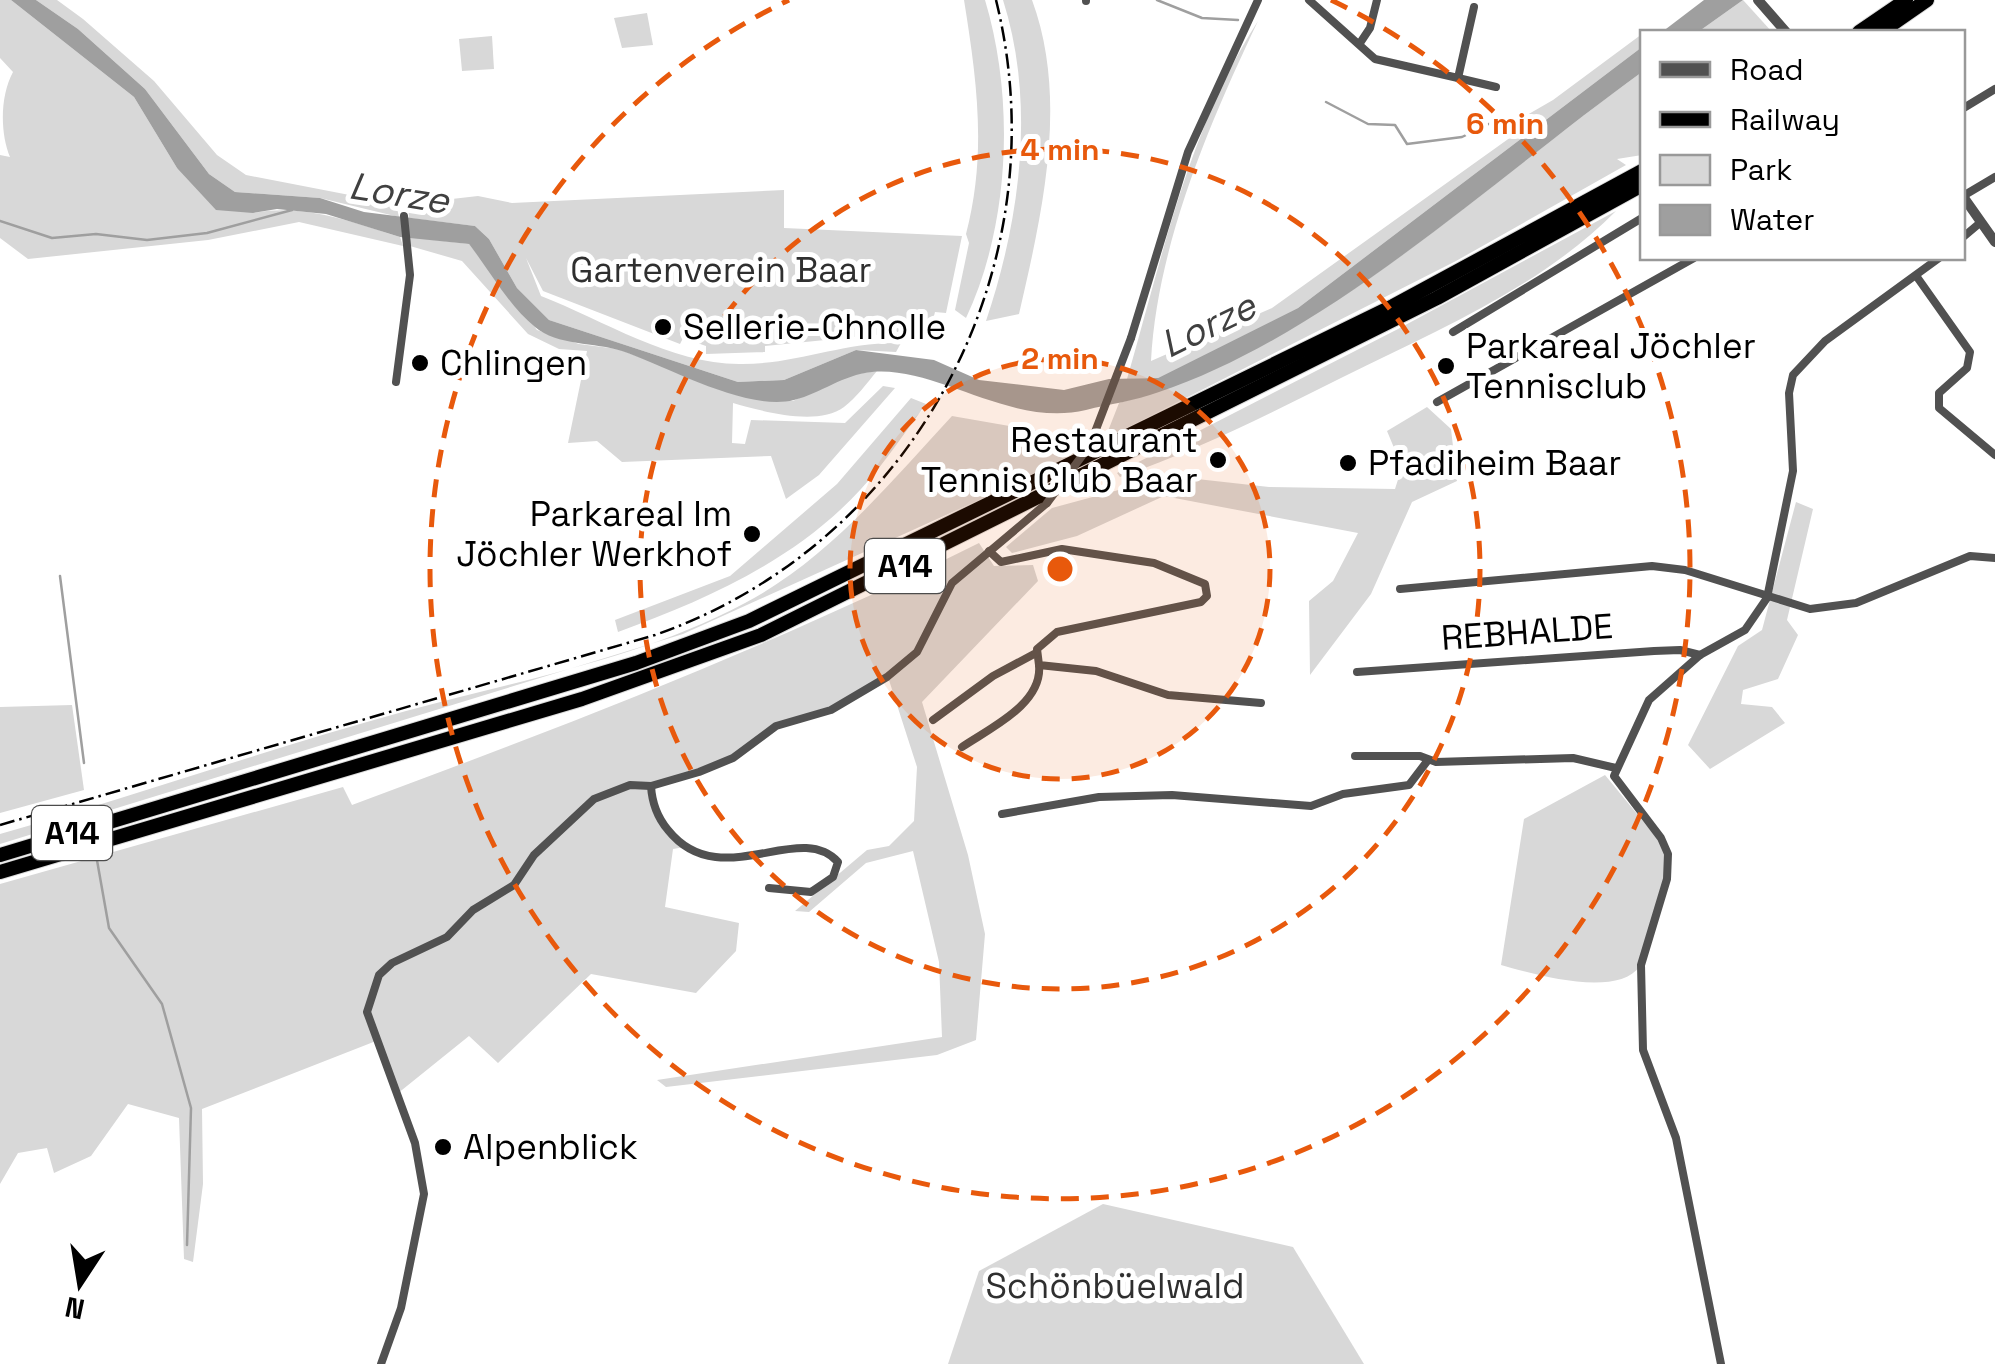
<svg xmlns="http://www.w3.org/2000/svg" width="1995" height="1364" viewBox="0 0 1995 1364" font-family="'Space Grotesk',sans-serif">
<rect width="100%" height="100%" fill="#fff"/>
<g fill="#d8d8d8">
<path d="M0,0H11L134,97L177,168L253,213C304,203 352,222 400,237L403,246L299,222L208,240L28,259L0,238V155L10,157C0,133 0,96 13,72L0,58Z"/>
<path d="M36,0H57L83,19L154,81L217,155L246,175L396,204L399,217L320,198L235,192L209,174L145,89L78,29Z"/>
<path d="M964,0H985C1015,99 1010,225 966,318L955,310L969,243L966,234C987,154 977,81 964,0Z"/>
<path d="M1003,0H1032C1069,100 1042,214 1019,314L986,321C1020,220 1036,104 1003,0Z"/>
<path d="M1743,0L1772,32H1698Z"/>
<path d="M647,13L653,45L622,48L614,18Z"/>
<path d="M1258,21C1209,124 1157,246 1151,361L1272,308L1518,132L1513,123L1553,100L1642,34V47L1298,308L1158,378L1127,379C1162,258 1189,128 1258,21Z"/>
<path d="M492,36L494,69L462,71L459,39Z"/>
<path d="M1642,72V155L1617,159L1626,165L1456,261L1115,434L1108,431L1119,403C1316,350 1479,189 1642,72Z"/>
<path d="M784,190V228L962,236L946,313L935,312L929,335L895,333L765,346V352L706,354V346L683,338L680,344L543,291L526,258L541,296C603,320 671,364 739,364C794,365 845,341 901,343L896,352L856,350L784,380L738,382L549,320L517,288L489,239L475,226L409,218L408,204L478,196L512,203Z"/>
<path d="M1616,211C1541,287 1438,330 1343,377C1269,414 1198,450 1120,477L1117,473L1398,329Z"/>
<path d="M410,237L469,244L537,330L579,344L618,349L745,397L793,401L843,376L877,371C867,383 856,398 844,407C817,427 761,411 733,403L732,443L745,444L751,420L845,423L883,386L895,388L819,475L786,499L771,456L622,462L597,441L568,443L587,351L559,349L528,334L462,261L410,246Z"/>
<path d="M911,398L926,404C905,432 885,463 861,489C796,560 706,600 618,632L615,620L730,576L837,484Z"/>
<path d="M1427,407L1451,429L1457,481L1412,502L1371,594L1310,675L1309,601L1333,581L1358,533L1164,496L1077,536L1012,553L1006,547L1052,508L1170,476L1269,487L1395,489L1402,467L1387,431Z"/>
<path d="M952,416L1083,439L1072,458L683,634L0,844V834C136,796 270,748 406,711C520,680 640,659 745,603C828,559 889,484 952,416Z"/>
<path d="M1796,502L1813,509L1787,620L1798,635L1778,679L1743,690L1741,704L1772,707L1785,723L1710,769L1688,745L1738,646L1762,630Z"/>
<path d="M979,543L994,566L1033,565L1038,581L922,702L968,855L985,934L976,1040L937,1055L666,1087L657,1080L942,1037L939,962L913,851L866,863L809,912L795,911L867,850L889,846L914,821L917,767L888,677L831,710L776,726L745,751L651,786L657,813L685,847L673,849L665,907L739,923L736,951L696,993L591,974L498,1063L469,1036L397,1094L376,1041L202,1109L203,1184L193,1262L184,1259L179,1118L128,1104L91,1156L54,1173L47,1148L18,1153L0,1184V884L343,787L352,805C565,726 775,645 979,543Z"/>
<path d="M72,705L84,790L0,813V707Z"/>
<path d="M1605,775L1670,854C1664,877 1652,949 1640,966C1617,999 1533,974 1501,965L1524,819Z"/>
<path d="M1103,1204L1293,1247L1364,1364H948L979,1271Z"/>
</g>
<g fill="#9f9f9f">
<path d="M11,0H36L78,29L145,89L209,174L235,192L320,198L364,212L475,226L489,239L517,288L549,320L738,382L784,380L856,350L934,360L979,380L1064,390L1109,379L1158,378L1298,308L1642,47V72C1496,177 1329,335 1159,392C1135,401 1109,404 1086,410C1010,428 938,366 872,372C842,375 822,393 794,400C746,412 667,366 622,351C595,342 557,346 535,327C509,306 490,271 469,244L400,237L326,214L277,209L253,213L216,210L177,168L134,97Z"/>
<path d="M1704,0H1743L1698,32H1662Z"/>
</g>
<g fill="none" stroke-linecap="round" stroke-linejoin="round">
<g stroke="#9f9f9f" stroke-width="2.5">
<path d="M1157,0L1202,18L1238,20"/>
<path d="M1326,102L1368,124L1395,125L1407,144L1462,137L1501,118"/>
<path d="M0,221L52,238L96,234L147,240L207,233L292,210"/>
<path d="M60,576L84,763"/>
<path d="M95,849L109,928L162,1004L191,1108L187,1245"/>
</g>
<g stroke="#dbdbdb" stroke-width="16">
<g id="motorway">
<path d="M1859,32L1906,0"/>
<path d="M1881,32L1927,0"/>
<path d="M0,855L636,663L749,621L1393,306L1642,171"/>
<path d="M0,872L582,699L761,635L1437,298L1642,185"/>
</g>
</g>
<g stroke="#515151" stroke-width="8">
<path d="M1309,0L1375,59L1458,78L1474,7"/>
<path d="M1086,1V0"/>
<path d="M1360,43L1370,28L1377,0"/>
<path d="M1458,78L1496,87"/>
<path d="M1962,109L1995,89"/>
<path d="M1963,196L1995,177"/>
<path d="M1962,238L1981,222"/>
<path d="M1917,277L1970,352L1967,368L1939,393V408L1995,455"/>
<path d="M1453,332L1642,218"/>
<path d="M1131,338L1188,152L1258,0"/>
<path d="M396,382L410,275L404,216"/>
<path d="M1437,402L1694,258"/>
<path d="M989,551L1001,562L1062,549L1154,563L1205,584L1207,596L1201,602L1057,632L1037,649L1039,665L1096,671L1168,695L1261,703"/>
<path d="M1400,589L1652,566L1685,570L1810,609L1856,603L1970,556L1995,558"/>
<path d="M1357,672L1654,651L1680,650L1700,655"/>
<path d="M933,720L993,676L1036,653"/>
<path d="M962,747C990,728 1043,704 1039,665"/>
<path d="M1355,756H1420L1436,762L1573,758L1616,768"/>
<path d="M651,786C652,803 657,817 668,830C720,895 799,819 838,862L833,877L811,892L769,888"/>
<path d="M1002,814L1099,797L1172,795L1311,806L1343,794L1409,785L1428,760"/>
<path d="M381,1364L401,1308L424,1194L415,1143L367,1012L379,975L392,963L447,937L473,910L514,885L534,855L594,799L630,785L651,786L699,772L733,758L776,726L831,710L887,677L917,652L952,583L1047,503"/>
<path d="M1721,1364L1676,1138L1643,1050L1641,965L1667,879L1668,854L1661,838L1614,776L1649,700L1700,655L1745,630L1767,598L1793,471L1789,393L1793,375L1825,341L1939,258"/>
</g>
<g stroke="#515151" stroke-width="10">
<path d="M1758,0L1786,32"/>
<path d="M1962,195L1995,242"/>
</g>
<use href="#motorway" stroke="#000" stroke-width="14"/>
<path stroke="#000" stroke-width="2.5" stroke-dasharray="15 5 2.5 5" stroke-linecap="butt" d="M0,825L655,635C915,544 1062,266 996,0"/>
<path stroke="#515151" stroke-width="8" d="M1047,503L1090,445L1131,338"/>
</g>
<circle cx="1060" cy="569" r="210" fill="#e8590c" fill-opacity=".12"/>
<g fill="none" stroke="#e8590c" stroke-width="5" stroke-dasharray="18 12">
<circle cx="1060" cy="569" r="210"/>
<circle cx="1060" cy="569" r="420"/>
<path d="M1331 0A630 630 0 1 1 789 0"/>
</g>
<g fill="#000" stroke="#fff" stroke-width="4">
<circle cx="663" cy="327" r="10"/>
<circle cx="420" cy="363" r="10"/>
<circle cx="1446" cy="366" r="10"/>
<circle cx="1218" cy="460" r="10"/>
<circle cx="1348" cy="463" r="10"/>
<circle cx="752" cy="534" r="10"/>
<circle cx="443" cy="1147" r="10"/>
</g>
<g text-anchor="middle" stroke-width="10" stroke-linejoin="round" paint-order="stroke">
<g fill="#fff" stroke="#4c4c4c" stroke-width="2.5">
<rect x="865" y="539" width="80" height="54" rx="8"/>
<rect x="32" y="806" width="80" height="54" rx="8"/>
</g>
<g font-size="32" font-weight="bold" fill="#000">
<text x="905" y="577">A14</text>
<text x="72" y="844">A14</text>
</g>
<g font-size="35" fill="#2f2f2f" stroke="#fff">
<text x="721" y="282">Gartenverein Baar</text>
<text x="1115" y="1298">Schönbüelwald</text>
</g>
<g font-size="35" fill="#000" stroke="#fff" text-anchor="start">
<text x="683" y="339">Sellerie-Chnolle</text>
<text x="1466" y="358">Parkareal Jöchler<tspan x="1466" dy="40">Tennisclub</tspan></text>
<text x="440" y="375">Chlingen</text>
<text x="1198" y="452" text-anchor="end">Restaurant<tspan x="1198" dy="40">Tennis Club Baar</tspan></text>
<text x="1368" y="475">Pfadiheim Baar</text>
<text x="732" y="526" text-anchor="end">Parkareal Im<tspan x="732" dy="40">Jöchler Werkhof</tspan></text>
<text x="463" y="1159">Alpenblick</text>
</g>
<g font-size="35" fill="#000" stroke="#fff">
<text transform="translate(1527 632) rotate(-4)" y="12">REBHALDE</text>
</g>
<g font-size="38" font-style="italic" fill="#404040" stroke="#fff">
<text transform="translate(399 193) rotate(9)" y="13">Lorze</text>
<text transform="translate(1208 325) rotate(-26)" y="13">Lorze</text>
</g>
</g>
<circle cx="1060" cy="569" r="15" fill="#e8590c" stroke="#fff" stroke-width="5"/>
<g font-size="30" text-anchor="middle" font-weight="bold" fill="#e8590c" stroke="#fff" stroke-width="10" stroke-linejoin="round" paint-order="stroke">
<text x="1505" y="134">6 min</text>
<text x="1060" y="160">4 min</text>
<text x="1060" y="369">2 min</text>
</g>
<rect x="1640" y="30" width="325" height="230" fill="#ffffff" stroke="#999999" stroke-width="2.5"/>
<rect x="1660" y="62" width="50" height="15" fill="#515151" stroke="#999999" stroke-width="2.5"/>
<text x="1730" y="80" font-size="30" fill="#000000">Road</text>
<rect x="1660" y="112" width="50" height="15" fill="#000000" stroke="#999999" stroke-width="2.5"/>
<text x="1730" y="130" font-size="30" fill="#000000">Railway</text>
<rect x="1660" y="155" width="50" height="30" fill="#d8d8d8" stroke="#999999" stroke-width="2.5"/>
<text x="1730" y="180" font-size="30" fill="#000000">Park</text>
<rect x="1660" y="205" width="50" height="30" fill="#9f9f9f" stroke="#999999" stroke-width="2.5"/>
<text x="1730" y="230" font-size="30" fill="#000000">Water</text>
<g transform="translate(80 1284) rotate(192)" stroke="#ffffff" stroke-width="8" paint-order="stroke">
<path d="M0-8L18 38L0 25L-18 38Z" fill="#000000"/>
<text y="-15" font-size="28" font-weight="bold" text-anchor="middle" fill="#000000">N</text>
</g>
</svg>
